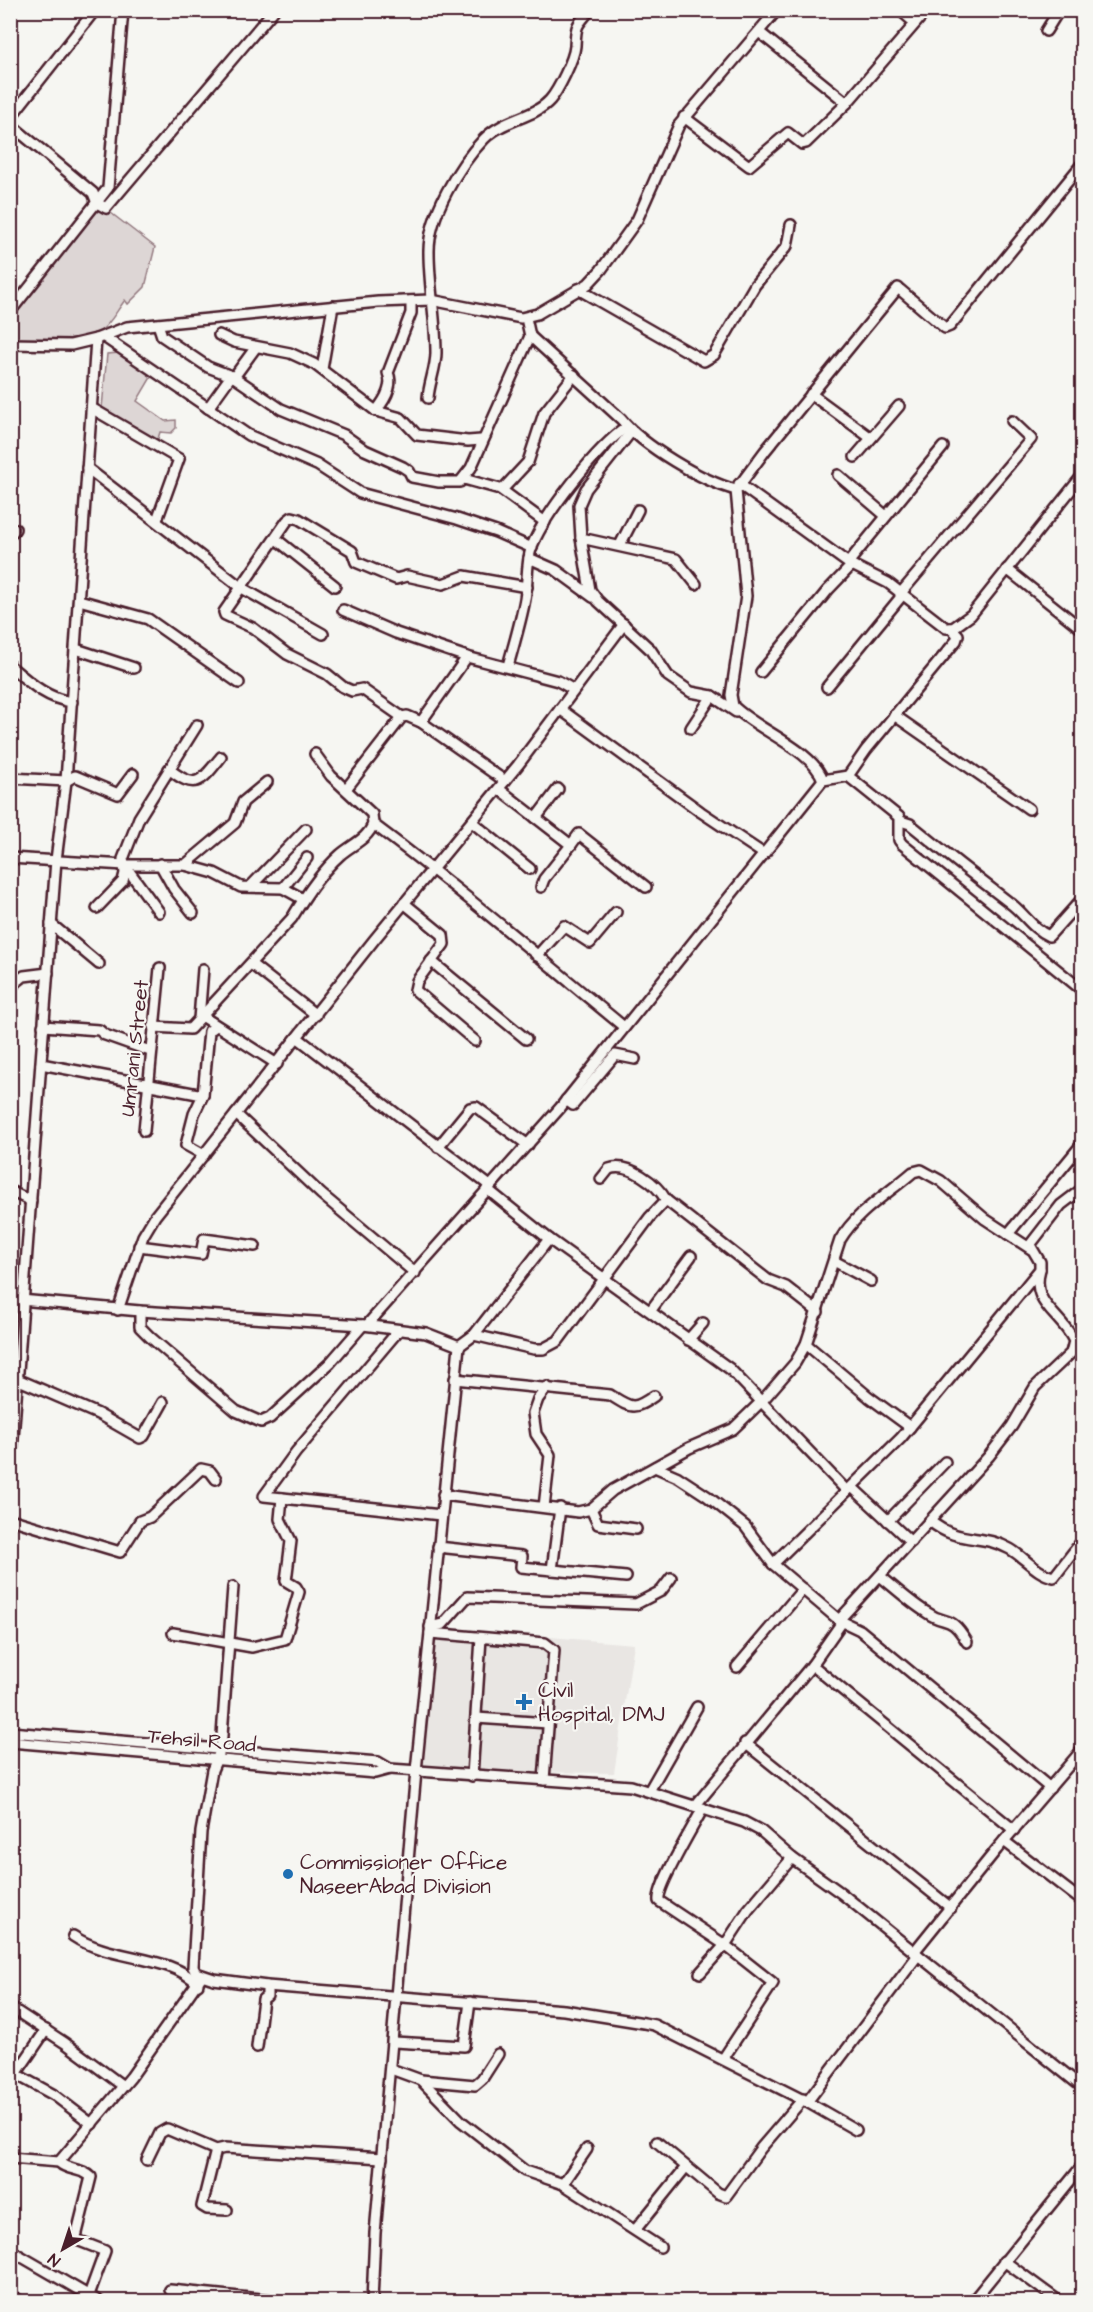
<svg xmlns="http://www.w3.org/2000/svg" width="1093" height="2312" viewBox="0 0 1093 2312" font-family="'Architects Daughter',sans-serif">
<rect width="100%" height="100%" fill="#f6f6f2"/>
<filter id="ink" filterUnits="userSpaceOnUse"><feTurbulence type="fractalNoise" baseFrequency=".0167" numOctaves="2"/><feDisplacementMap in="SourceGraphic" scale="12" xChannelSelector="R" yChannelSelector="G"/><feConvolveMatrix kernelMatrix="1 2 1 2 8 2 1 2 1" color-interpolation-filters="sRGB"/></filter>
<g filter="url(#ink)">
<path fill="#e9e6e3" d="M430,1627L634,1644L614,1773L416,1771Z"/>
<g fill="#ddd6d5" stroke="#947a80" stroke-width="1.5">
<path d="M96,210H107L155,247L145,287L128,304L125,300C106,326 105,337 71,338L67,343L11,341L10,317Z"/>
<path d="M120,353L153,374L137,401L165,421L176,420V428L171,433L160,432L157,442L102,408L107,354Z"/>
</g>
<g fill="none" stroke-linecap="round" stroke-linejoin="round">
<g stroke="#4a1f2b" stroke-width="14">
<g id="street">
<path d="M900,10L915,23"/>
<path d="M1046,31L1059,10"/>
<path d="M847,103L927,10"/>
<path d="M684,117L749,166L788,133L802,144L806,143L847,103L759,32"/>
<path d="M10,118L95,10"/>
<path d="M10,124L93,193L97,203L106,208L274,10"/>
<path d="M578,289L704,361L714,355L755,285L787,246L791,225"/>
<path d="M10,312L108,188L123,10"/>
<path d="M158,324L162,336L208,367L234,377L281,409L344,435L365,450L403,467L409,471L412,477L439,482H460L471,468L530,336L526,318"/>
<path d="M219,335L234,342L290,353L314,364L376,411L401,418L417,435L468,441L481,440"/>
<path d="M530,336L621,419C643,446 702,481 736,490"/>
<path d="M104,337L248,435L317,465L360,493L457,519L496,532L532,548"/>
<path d="M10,344L71,345L96,339L127,327L378,302L431,300L521,318L537,314L588,284L601,270L637,220L679,125L777,10"/>
<path d="M322,369L333,306"/>
<path d="M234,377L256,347"/>
<path d="M811,394L871,438"/>
<path d="M428,398C429,383 436,368 436,353C436,320 429,286 429,253C428,216 459,165 484,139C503,119 534,118 550,100C558,91 574,59 575,46C576,26 575,27 590,10"/>
<path d="M208,408L231,376"/>
<path d="M93,409L179,459L157,520"/>
<path d="M376,411C385,400 394,386 388,373L411,313V301"/>
<path d="M631,432L586,489L579,505L581,538L590,590L598,601L650,649L668,676L691,692L712,696L736,712"/>
<path d="M855,457L899,406"/>
<path d="M87,468L242,588L323,634"/>
<path d="M838,475L886,516"/>
<path d="M464,479L500,489L545,522"/>
<path d="M739,484L848,563L888,583L946,628H953L971,615L1082,476"/>
<path d="M502,490L528,462L544,413L574,375"/>
<path d="M10,535L15,529"/>
<path d="M581,538L676,559L696,584"/>
<path d="M276,539L335,586"/>
<path d="M620,545L638,510"/>
<path d="M529,558L556,570L593,597"/>
<path d="M848,563L943,447"/>
<path d="M1007,569L1082,629"/>
<path d="M79,600L148,619L239,683"/>
<path d="M343,610L396,633L467,657L558,681L574,690"/>
<path d="M76,649L134,668"/>
<path d="M10,666C29,682 47,699 72,702"/>
<path d="M508,666C514,644 521,621 525,599C528,582 526,565 531,549C543,515 598,446 627,427"/>
<path d="M761,672L828,590L852,565"/>
<path d="M827,687L900,598V594L1031,439L1012,421"/>
<path d="M560,709L701,812L764,854"/>
<path d="M894,715L1029,809"/>
<path d="M402,717L362,689L352,691L343,687L327,674L287,654L253,628L225,615L224,612L287,521L292,517L299,519L352,551L356,562L396,579L407,576L443,584L464,576L527,587"/>
<path d="M421,722L467,657"/>
<path d="M691,728L712,696"/>
<path d="M315,754L331,776L372,814L373,824C459,888 541,959 624,1027"/>
<path d="M169,769C196,791 201,782 221,757"/>
<path d="M848,776L866,750L956,641L958,635L951,628"/>
<path d="M10,778L66,781L75,776L118,794L133,774"/>
<path d="M823,780C813,750 757,730 733,706L731,695L746,596L736,490L765,451L898,288L945,328L950,326L1082,164"/>
<path d="M346,789L402,717L407,716L421,722L505,781"/>
<path d="M499,789L571,845L579,834L646,887"/>
<path d="M536,818L558,789"/>
<path d="M901,821L910,824C943,851 976,877 1010,903C1024,913 1032,929 1049,936L1082,899"/>
<path d="M472,822L530,869"/>
<path d="M10,858L125,865H185L214,873L241,887L283,888L303,899"/>
<path d="M160,864L174,889L193,913"/>
<path d="M185,865L235,823L243,802L267,782"/>
<path d="M126,867L159,912"/>
<path d="M250,887L306,829"/>
<path d="M541,887L544,879L571,845"/>
<path d="M283,888L307,858"/>
<path d="M404,903L443,935L444,944L417,981L415,990L475,1041"/>
<path d="M97,908L123,881L125,873L123,859L139,818L197,725"/>
<path d="M51,924L99,964"/>
<path d="M537,956L564,926L590,943L616,912"/>
<path d="M431,961L526,1039"/>
<path d="M251,964L316,1015"/>
<path d="M10,987L24,976L48,973"/>
<path d="M202,1016L277,1064"/>
<path d="M199,1019L203,969"/>
<path d="M43,1026L99,1030L105,1035L150,1051"/>
<path d="M153,1027L190,1029L292,918C305,896 321,872 340,855C351,845 368,839 373,824"/>
<path d="M298,1038L490,1186"/>
<path d="M41,1064L203,1095"/>
<path d="M566,1100L573,1105L615,1055L635,1059"/>
<path d="M236,1114L321,1194L415,1273"/>
<path d="M144,1131L160,968"/>
<path d="M438,1147L470,1108L476,1107L528,1145"/>
<path d="M204,1155L186,1145L194,1114L203,1095L209,1031L216,1026"/>
<path d="M601,1179L609,1169C629,1162 657,1184 666,1200"/>
<path d="M487,1189L549,1239L730,1369L847,1491"/>
<path d="M10,1191L31,1201"/>
<path d="M1008,1234L1082,1144"/>
<path d="M139,1246L201,1254L204,1239L255,1246"/>
<path d="M834,1261L871,1281"/>
<path d="M1040,1269C1030,1305 1061,1313 1074,1341L1071,1353L1035,1387L1012,1426L989,1456L839,1620L860,1630L1050,1788"/>
<path d="M10,1299L140,1311L363,1325L426,1333L459,1346L474,1335L549,1239"/>
<path d="M118,1310L143,1236L155,1216L374,940L518,765L624,624"/>
<path d="M651,1310L691,1256"/>
<path d="M140,1311V1327L150,1337L236,1411L261,1422L270,1418L330,1363L363,1325"/>
<path d="M367,1325L560,1108L823,780L848,776L899,817V840L902,844L1082,990"/>
<path d="M399,1330L296,1452L264,1496L441,1515"/>
<path d="M474,1335L534,1349H543L558,1341L650,1217L666,1200L768,1280L786,1287L818,1312"/>
<path d="M688,1340L703,1323"/>
<path d="M806,1344L869,1397L910,1427"/>
<path d="M17,1379L98,1414L140,1438L144,1436L163,1402"/>
<path d="M455,1379L610,1395C631,1408 633,1411 654,1396"/>
<path d="M655,1467L678,1477L707,1496L745,1526L773,1564L839,1620L840,1625L812,1665L695,1806"/>
<path d="M10,1479L56,860L66,781L96,339"/>
<path d="M853,1488L911,1542"/>
<path d="M443,1495L578,1512L591,1509L613,1490L689,1448L733,1429L763,1400L795,1363L806,1344L840,1240C857,1211 888,1194 913,1172L921,1170L941,1181L985,1219L1031,1249"/>
<path d="M544,1507L550,1455L536,1434L533,1413L538,1399L547,1387"/>
<path d="M591,1509L598,1524L636,1529"/>
<path d="M10,1519L120,1552L140,1521L150,1517L201,1469L210,1471L216,1479"/>
<path d="M888,1521L945,1462"/>
<path d="M930,1521C959,1545 982,1533 1010,1549C1024,1557 1037,1574 1054,1577L1082,1541"/>
<path d="M438,1547L522,1556L521,1567L626,1577"/>
<path d="M773,1564L901,1438L1040,1269V1262L1030,1245L1061,1205L1082,1189"/>
<path d="M552,1570L560,1508"/>
<path d="M880,1576C895,1588 910,1602 926,1612C947,1627 949,1612 967,1642"/>
<path d="M233,1587L221,1749L212,1770L201,1832L193,1967L196,1973L214,1979L267,1986L564,2010L644,2023L654,2025L807,2102L856,2130"/>
<path d="M430,1627L443,1624L467,1597L636,1604L661,1591L671,1578"/>
<path d="M173,1633L252,1647L285,1639L299,1592L296,1587L286,1581L291,1541L280,1519L282,1498"/>
<path d="M430,1633L545,1643L554,1650L544,1780"/>
<path d="M812,1665L1014,1830"/>
<path d="M737,1667L803,1589"/>
<path d="M476,1718L548,1723"/>
<path d="M10,1732L378,1762L390,1769L631,1786L744,1822L761,1831L792,1858L841,1893L1082,2087"/>
<path d="M10,1742L375,1773L390,1769"/>
<path d="M745,1743L951,1908"/>
<path d="M472,1776L481,1638"/>
<path d="M649,1791L697,1707"/>
<path d="M703,1808C695,1824 656,1887 659,1901L725,1945L773,1983L723,2059"/>
<path d="M1004,1841L1082,1901"/>
<path d="M73,1936C110,1961 169,1954 198,1984"/>
<path d="M914,1952L997,1849L1082,1750"/>
<path d="M700,1973L725,1945L748,1910L792,1858"/>
<path d="M10,2007L65,2043L123,2086"/>
<path d="M394,2042L464,2046L470,2002"/>
<path d="M257,2047L263,1999L267,1996V1986"/>
<path d="M391,2069L421,2080L475,2085L482,2079L498,2054"/>
<path d="M10,2071L54,2095L92,2124"/>
<path d="M16,2074L46,2030"/>
<path d="M421,2080L461,2121L525,2171L563,2184L660,2247"/>
<path d="M807,2102L918,1955"/>
<path d="M657,2142L718,2193L726,2196L761,2148L803,2099"/>
<path d="M216,2150L202,2206L207,2209L227,2210"/>
<path d="M10,2158L59,2162L131,2077L202,1976"/>
<path d="M147,2160L160,2133L167,2129L216,2150L225,2148L382,2158"/>
<path d="M59,2162C67,2171 83,2168 91,2177L76,2237L77,2240L105,2251L89,2295"/>
<path d="M563,2184L587,2149"/>
<path d="M636,2229L686,2167"/>
<path d="M10,2250L100,2302"/>
<path d="M1004,2261L1060,2302"/>
<path d="M170,2290L291,2302"/>
<path d="M10,2294L21,2302"/>
<path d="M372,2302L375,2233L416,1771L459,1346"/>
<path d="M972,2302L1082,2166"/>
</g>
</g>
<use href="#street" stroke="#f6f6f2" stroke-width="9"/>
</g>
</g>
<g fill="#1f6fb2" stroke="#f6f6f2" stroke-width="2">
<path d="M521 1693h6v6h6v6h-6v6h-6v-6h-6v-6h6z"/>
<circle cx="288" cy="1874" r="6"/>
</g>
<g text-anchor="middle" stroke-width="4.5" stroke-linejoin="round" paint-order="stroke">
<g font-size="21" fill="#4a1f2b" stroke="#f6f6f2">
<text transform="translate(134 1048) rotate(-84)" y="7">Umrani Street</text>
<text transform="translate(202 1740) rotate(5)" y="7">Tehsil Road</text>
</g>
<g font-size="21" fill="#4a1f2b" stroke="#f6f6f2" text-anchor="start">
<text x="538" y="1697">Civil<tspan x="538" dy="24">Hospital, DMJ</tspan></text>
<text x="300" y="1869">Commissioner Office<tspan x="300" dy="24">NaseerAbad Division</tspan></text>
</g>
</g>
<rect width="1093" height="2312" fill="none" stroke="#f6f6f2" stroke-width="36"/>
<rect x="18" y="18" width="1057" height="2276" fill="none" stroke="#4a1f2b" stroke-width="2" filter="url(#ink)"/>
<g transform="translate(63 2249) rotate(219)" stroke="#f6f6f2" stroke-width="4.5" paint-order="stroke">
<path d="M0-4.5L10 22L0 15L-10 22Z" fill="#4a1f2b"/>
<text y="-9" font-size="16" font-weight="bold" text-anchor="middle" fill="#4a1f2b">N</text>
</g>
</svg>
